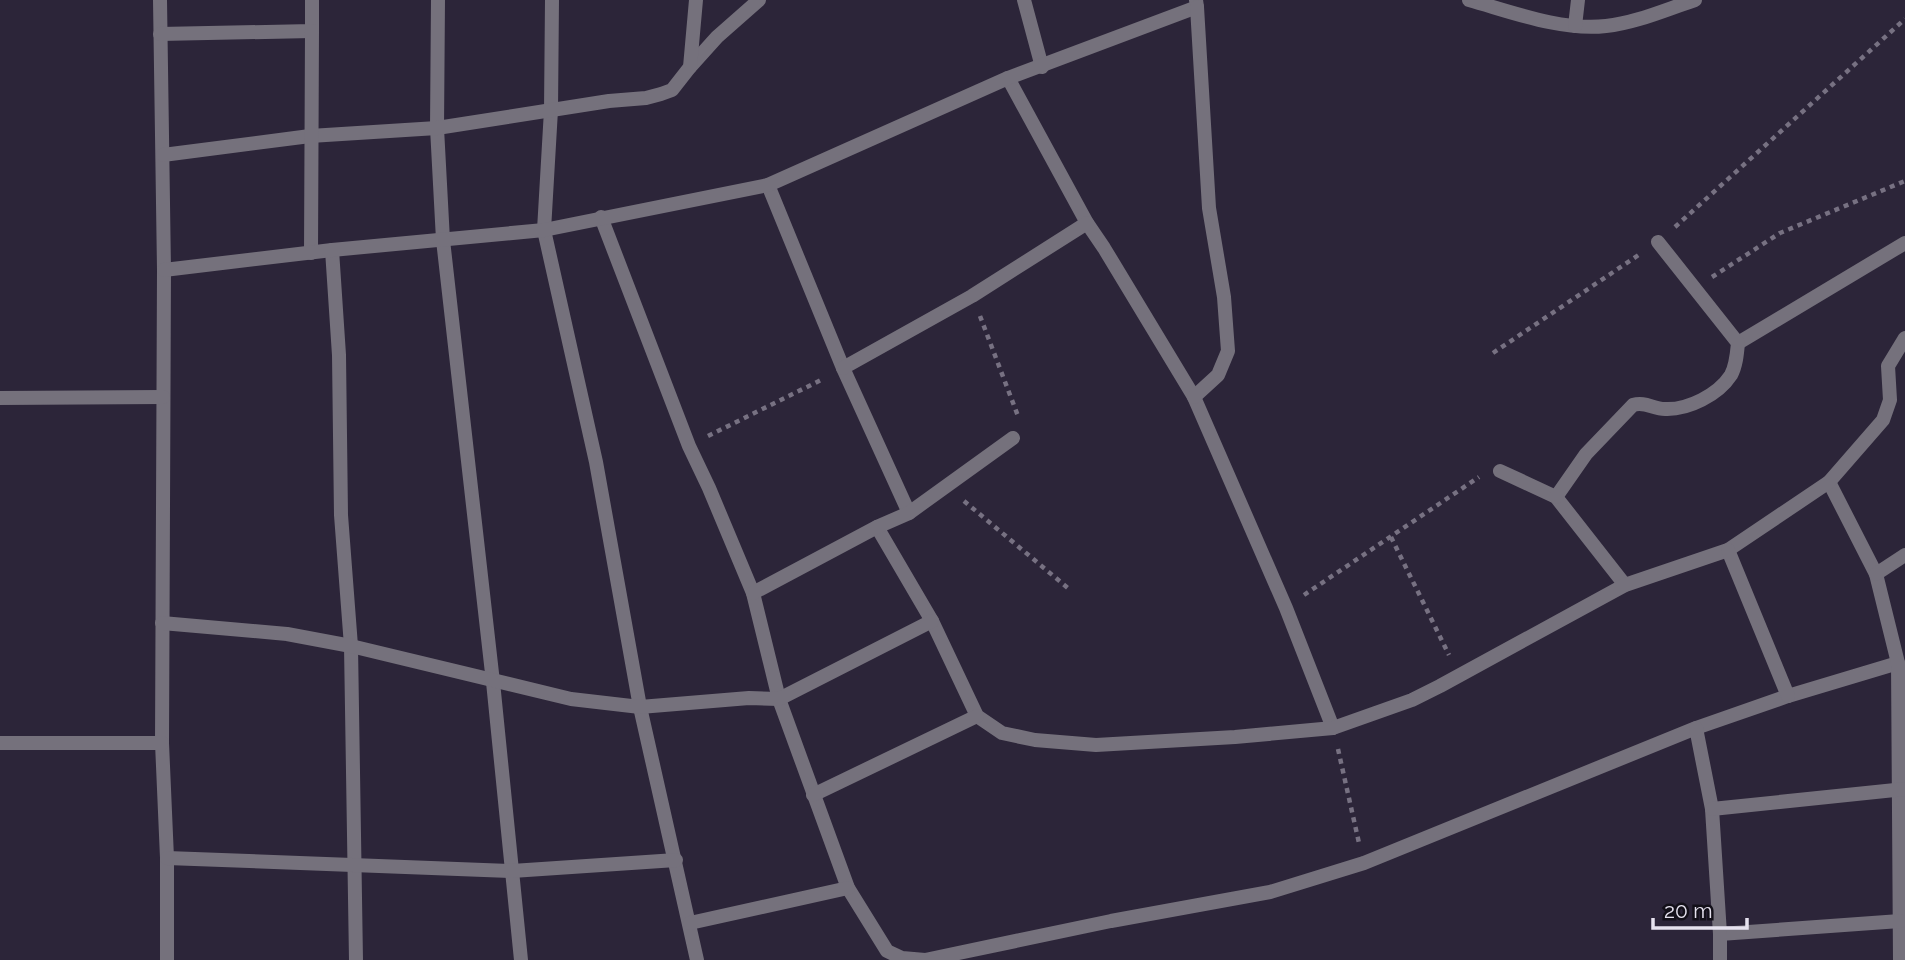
<svg xmlns="http://www.w3.org/2000/svg" width="1905" height="960" viewBox="0 0 1905 960" font-family="Raleway,sans-serif">
<rect width="100%" height="100%" fill="#2c2539"/>
<g fill="none" stroke-linecap="round" stroke-linejoin="round">
<g stroke="#777182" stroke-width="4.5" stroke-dasharray="5 5" stroke-linecap="butt">
<path d="M1675,227L1905,19"/>
<path d="M1712,277L1780,233L1905,181"/>
<path d="M980,316L1018,416"/>
<path d="M1493,353L1640,254"/>
<path d="M708,436L823,379"/>
<path d="M964,501L1069,589"/>
<path d="M1391,537L1449,655"/>
<path d="M1304,595L1479,477"/>
<path d="M1338,749L1359,843"/>
</g>
<g stroke="#75717c" stroke-width="14">
<path d="M160,0L164,270L162,743L167,858V960"/>
<path d="M438,0L437,128L443,240L493,682L521,960"/>
<path d="M552,0L551,110L544,230L596,462L640,707L697,960"/>
<path d="M1024,0L1042,67"/>
<path d="M1469,0C1512,12 1561,31 1606,26C1636,23 1667,9 1695,0"/>
<path d="M1575,26L1578,0"/>
<path d="M160,34L312,31V0"/>
<path d="M690,67L717,37L759,0"/>
<path d="M1008,78L1087,223"/>
<path d="M163,155L310,136L437,128L609,101L646,98L661,94L672,90L690,67L696,0"/>
<path d="M768,185L843,368L909,513"/>
<path d="M601,217L689,446L709,488L753,593L779,699L848,888L887,951L902,958L925,960L1111,921L1270,892L1364,863L1696,728L1788,696L1898,663"/>
<path d="M332,250L339,355L341,515L351,646L356,960"/>
<path d="M311,253L312,31"/>
<path d="M164,270L332,250L544,230L768,185L1008,78L1197,7L1196,0"/>
<path d="M1738,343L1905,243"/>
<path d="M843,368L972,296L1087,223L1104,248L1194,397L1286,608L1333,728"/>
<path d="M1194,397L1218,375L1228,351L1224,297L1209,208L1197,7"/>
<path d="M0,398L163,397"/>
<path d="M1500,471L1556,497L1625,585"/>
<path d="M1829,482L1876,574L1898,663L1900,960"/>
<path d="M1556,497L1586,454L1633,405C1645,401 1653,409 1665,409C1688,410 1718,395 1731,375C1736,366 1737,354 1738,343L1658,242"/>
<path d="M877,527L932,621L977,716L1002,733L1035,740L1096,745L1235,737L1333,728L1412,700L1440,686L1625,585L1728,550L1829,482L1883,420L1890,400L1888,366L1905,338"/>
<path d="M1728,550L1788,696"/>
<path d="M1876,574L1905,555"/>
<path d="M753,593L877,527L909,513L1013,438"/>
<path d="M162,623L287,634L351,646L571,699L640,707L749,698L779,699L932,621"/>
<path d="M1696,728L1712,809L1720,934L1900,921"/>
<path d="M0,743H162"/>
<path d="M813,795L977,716"/>
<path d="M1712,809L1905,789"/>
<path d="M167,858L512,871L676,860"/>
<path d="M690,923L848,888"/>
<path d="M1720,934V960"/>
</g>
</g>
<path d="M1653 918v10h94v-10" fill="none" stroke="#e6e2ef" stroke-width="3.5"/>
<text x="1664" y="918" font-size="21" fill="#e6e2ef" stroke="#131019" stroke-width="5" paint-order="stroke">20 m</text>
</svg>
